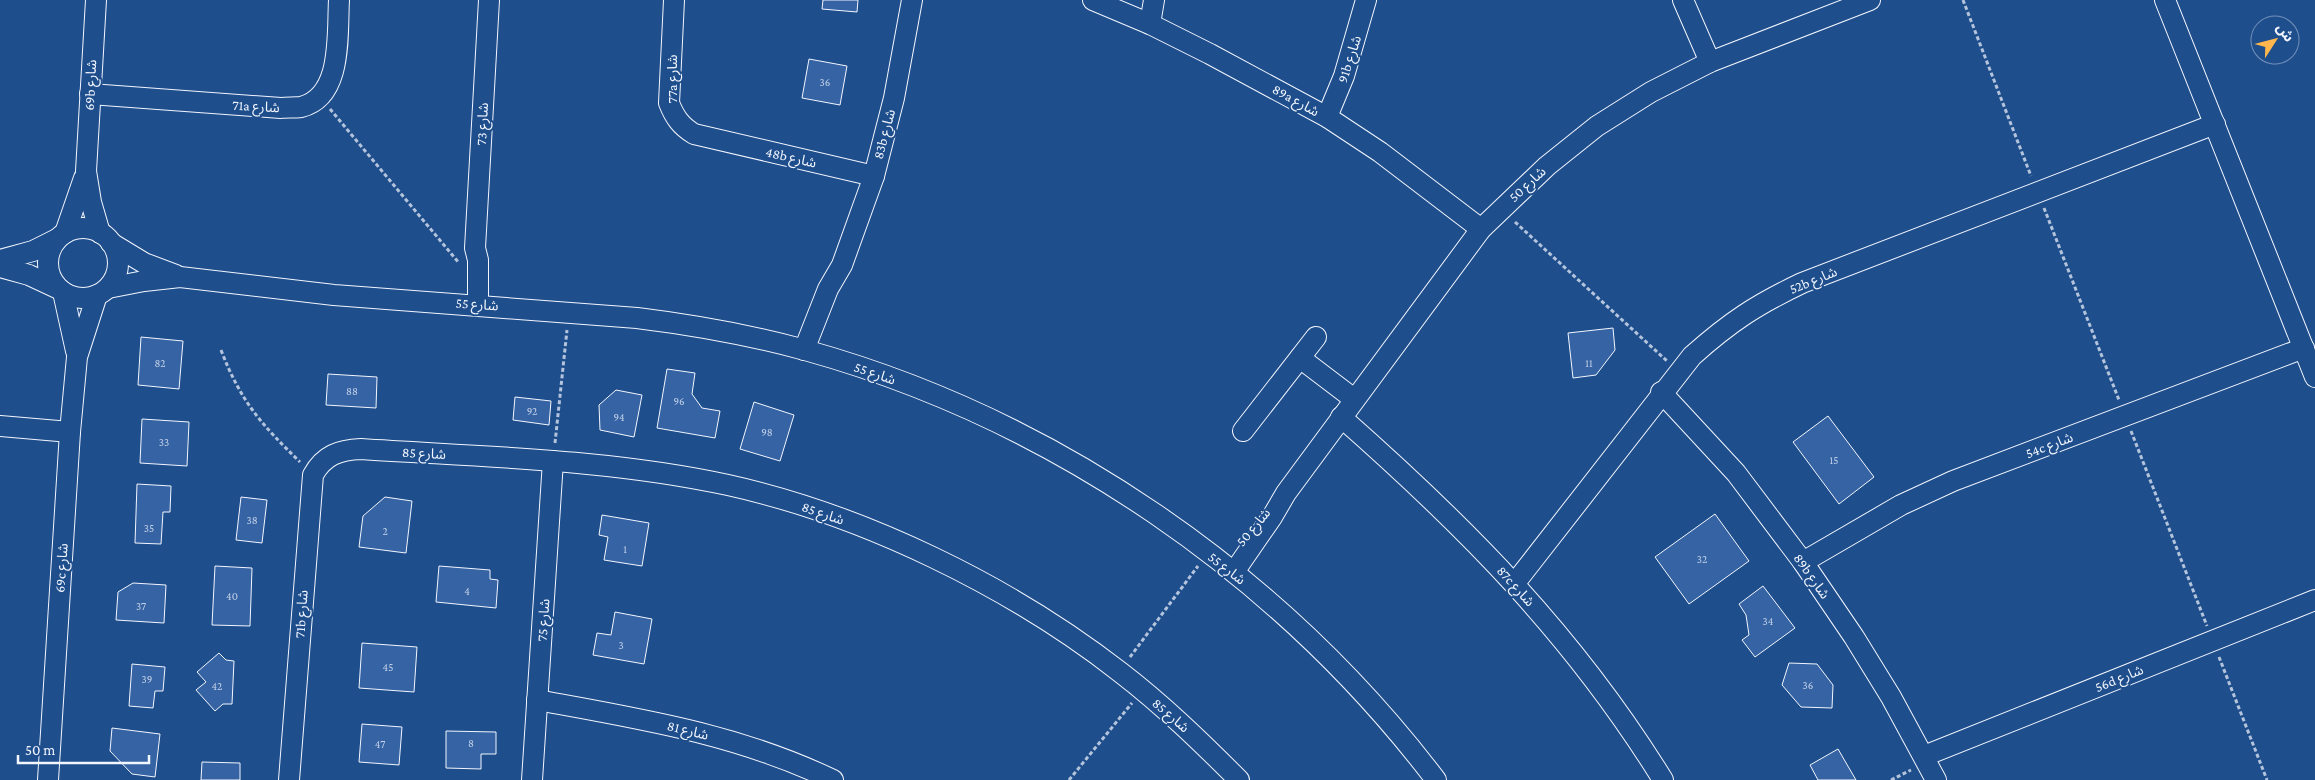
<svg xmlns="http://www.w3.org/2000/svg" width="2315" height="780" viewBox="0 0 2315 780" font-family="'Crimson Pro','Noto Sans Arabic',serif">
<rect width="100%" height="100%" fill="#1f4e8c"/>
<g fill="#3563a3" stroke="#f2f6ff">
<path d="M823,0H858L857,12L822,9Z"/>
<path d="M809,59L847,66L840,105L802,98Z"/>
<path d="M1613,328L1615,350L1596,375L1573,378L1568,333Z"/>
<path d="M141,337L183,341L179,389L138,385Z"/>
<path d="M667,369L695,373L692,394L702,408L720,411L715,438L657,428Z"/>
<path d="M328,374L377,377L376,408L326,405Z"/>
<path d="M616,390L642,395L634,437L600,430L599,405Z"/>
<path d="M515,397L551,401L549,425L513,420Z"/>
<path d="M754,402L794,415L780,461L740,449Z"/>
<path d="M1828,416L1874,477L1839,504L1793,442Z"/>
<path d="M142,419L189,422L187,466L140,463Z"/>
<path d="M137,484L171,486L170,512H163L161,544L135,543Z"/>
<path d="M241,497L267,500L262,543L236,540Z"/>
<path d="M385,497L412,501L406,553L359,547L363,516Z"/>
<path d="M1715,514L1749,561L1689,604L1655,557Z"/>
<path d="M602,515L649,523L642,566L604,560L608,537L599,535Z"/>
<path d="M215,566L252,568L250,626L212,625Z"/>
<path d="M439,566L490,570V579L498,580L496,608L436,602Z"/>
<path d="M133,583L166,585L164,623L116,620L118,592Z"/>
<path d="M1763,586L1795,628L1755,657L1742,640L1749,635L1746,615L1739,604Z"/>
<path d="M615,612L652,619L644,664L593,655L597,633L611,635Z"/>
<path d="M362,643L417,647L414,692L359,688Z"/>
<path d="M219,653L226,660L234,661L232,704H223L215,711L196,690L206,682L197,672Z"/>
<path d="M1789,663L1817,664L1833,685L1832,708L1801,707L1782,685Z"/>
<path d="M132,664L165,667L163,691H155L153,708L129,706Z"/>
<path d="M362,724L402,727L399,765L359,762Z"/>
<path d="M112,728L160,734L155,777L132,774L110,751Z"/>
<path d="M446,731L496,732V754H481V769L446,768Z"/>
<path d="M1838,749L1856,780H1818L1810,765Z"/>
<path d="M202,762L240,763V780H201Z"/>
</g>
<g fill="none" stroke-linecap="round" stroke-linejoin="round">
<g stroke="#f2f6ff" stroke-width="22">
<g id="minor">
<path d="M96,0L86,171L91,202L100,233"/>
<path d="M674,0L669,103C675,118 681,126 694,134L874,176"/>
<path d="M1093,0L1150,24L1210,54L1327,117L1380,152L1481,229"/>
<path d="M1683,0L1710,62"/>
<path d="M2165,0L2315,377"/>
<path d="M1150,24L1154,0"/>
<path d="M90,94L281,108C287,107 294,108 301,107C343,97 337,34 339,0"/>
<path d="M1327,117L1344,76L1366,0"/>
<circle cx="83" cy="263" r="35"/>
<path d="M65,233L84,178"/>
<path d="M111,243L144,263L176,275"/>
<path d="M0,260L33,251L57,239"/>
<path d="M0,267L29,275L59,289"/>
<path d="M108,288L144,281L180,277L334,295L637,318C694,325 750,335 805,350C1054,419 1280,575 1436,780"/>
<path d="M63,292L76,351"/>
<path d="M478,304V260L475,248L489,0"/>
<path d="M804,350L828,289L842,265L874,176L894,98L912,0"/>
<path d="M1300,358L1354,399"/>
<path d="M1661,392L1736,473L1803,562L1854,637L1891,697L1936,780"/>
<path d="M1341,417C1467,528 1574,636 1663,780"/>
<path d="M0,426L70,432"/>
<path d="M1243,431L1316,337"/>
<path d="M1803,562L1901,505L1953,481L2304,348"/>
<path d="M1234,572L1272,517L1286,493L1481,229L1547,166L1597,126L1651,92L1710,62L1870,0"/>
<path d="M1515,583L1692,356C1730,322 1756,305 1802,283L2215,124"/>
<path d="M537,700C641,719 737,734 833,780"/>
<path d="M1924,756L2315,600"/>
<path d="M48,780L70,432L77,357L97,295"/>
<path d="M289,780L313,475C324,455 339,450 361,449C483,457 608,459 728,485C864,515 1011,587 1120,672C1163,705 1201,742 1239,780"/>
<path d="M532,780L553,461"/>
</g>
</g>
<g stroke="#b3c4dc" stroke-width="3" stroke-dasharray="4 2.5" stroke-linecap="butt">
<path d="M1963,0L2031,176"/>
<path d="M330,109L459,263"/>
<path d="M2044,208L2119,400"/>
<path d="M1515,222L1667,361"/>
<path d="M221,350C241,402 261,424 300,462"/>
<path d="M2131,431L2207,626"/>
<path d="M555,443L567,330"/>
<path d="M1130,657L1198,566"/>
<path d="M2219,657L2267,780"/>
<path d="M1069,780L1132,703"/>
<path d="M1891,780L1911,770"/>
</g>
<use href="#minor" stroke="#1f4e8c" stroke-width="20"/>
</g>
<g text-anchor="middle" stroke-width="4" stroke-linejoin="round" paint-order="stroke">
<g font-size="11" fill="#c3d1e8">
<text x="825" y="86">36</text>
<text x="160" y="367">82</text>
<text x="1589" y="367">11</text>
<text x="352" y="395">88</text>
<text x="679" y="405">96</text>
<text x="532" y="415">92</text>
<text x="619" y="421">94</text>
<text x="767" y="436">98</text>
<text x="164" y="446">33</text>
<text x="1834" y="464">15</text>
<text x="252" y="524">38</text>
<text x="149" y="532">35</text>
<text x="385" y="535">2</text>
<text x="625" y="553">1</text>
<text x="1702" y="563">32</text>
<text x="467" y="595">4</text>
<text x="232" y="600">40</text>
<text x="141" y="610">37</text>
<text x="1768" y="625">34</text>
<text x="621" y="649">3</text>
<text x="388" y="671">45</text>
<text x="147" y="683">39</text>
<text x="1808" y="689">36</text>
<text x="217" y="690">42</text>
<text x="471" y="747">8</text>
<text x="380" y="748">47</text>
</g>
<g font-size="14" fill="#f2f6ff" stroke="#1f4e8c">
<text transform="translate(1349 59) rotate(-72)" y="5">91b شارع</text>
<text transform="translate(672 79) rotate(-90)" y="5">77a شارع</text>
<text transform="translate(90 85) rotate(-87)" y="5">69b شارع</text>
<text transform="translate(1296 100) rotate(29)" y="5">89a شارع</text>
<text transform="translate(256 106) rotate(3)" y="5">71a شارع</text>
<text transform="translate(482 124) rotate(-87)" y="5">شارع 73</text>
<text transform="translate(884 134) rotate(-75)" y="5">83b شارع</text>
<text transform="translate(791 157) rotate(13)" y="5">48b شارع</text>
<text transform="translate(1527 184) rotate(-43)" y="5">شارع 50</text>
<text transform="translate(1813 280) rotate(-22)" y="5">52b شارع</text>
<text transform="translate(477 304) rotate(4)" y="5">شارع 55</text>
<text transform="translate(875 373) rotate(19)" y="5">شارع 55</text>
<text transform="translate(2049 445) rotate(-21)" y="5">54c شارع</text>
<text transform="translate(424 453) rotate(3)" y="5">شارع 85</text>
<text transform="translate(823 513) rotate(19)" y="5">شارع 85</text>
<text transform="translate(1253 527) rotate(-50)" y="5">شارع 50</text>
<text transform="translate(61 568) rotate(-86)" y="5">69c شارع</text>
<text transform="translate(1227 568) rotate(38)" y="5">شارع 55</text>
<text transform="translate(1812 576) rotate(55)" y="5">89b شارع</text>
<text transform="translate(1516 586) rotate(48)" y="5">87c شارع</text>
<text transform="translate(301 614) rotate(-86)" y="5">71b شارع</text>
<text transform="translate(543 620) rotate(-86)" y="5">شارع 75</text>
<text transform="translate(2119 678) rotate(-22)" y="5">56d شارع</text>
<text transform="translate(1171 715) rotate(41)" y="5">شارع 85</text>
<text transform="translate(688 730) rotate(14)" y="5">شارع 81</text>
</g>
</g>
<g transform="translate(2275 40) rotate(54)"><circle r="24" fill="#1f4e8c" stroke="#7391ba"/>
<path d="M0-4L9 19L0 12L-9 19Z" fill="#ffb74d"/>
<text y="-8" font-size="14" font-weight="bold" text-anchor="middle" fill="#f2f6ff">ش</text>
</g>
<path d="M18 755v8h131v-8" fill="none" stroke="#f2f6ff" stroke-width="2.5"/>
<text x="25" y="755" font-size="15" fill="#f2f6ff" stroke="#1f4e8c" stroke-width="4" paint-order="stroke">50 m</text>
</svg>
